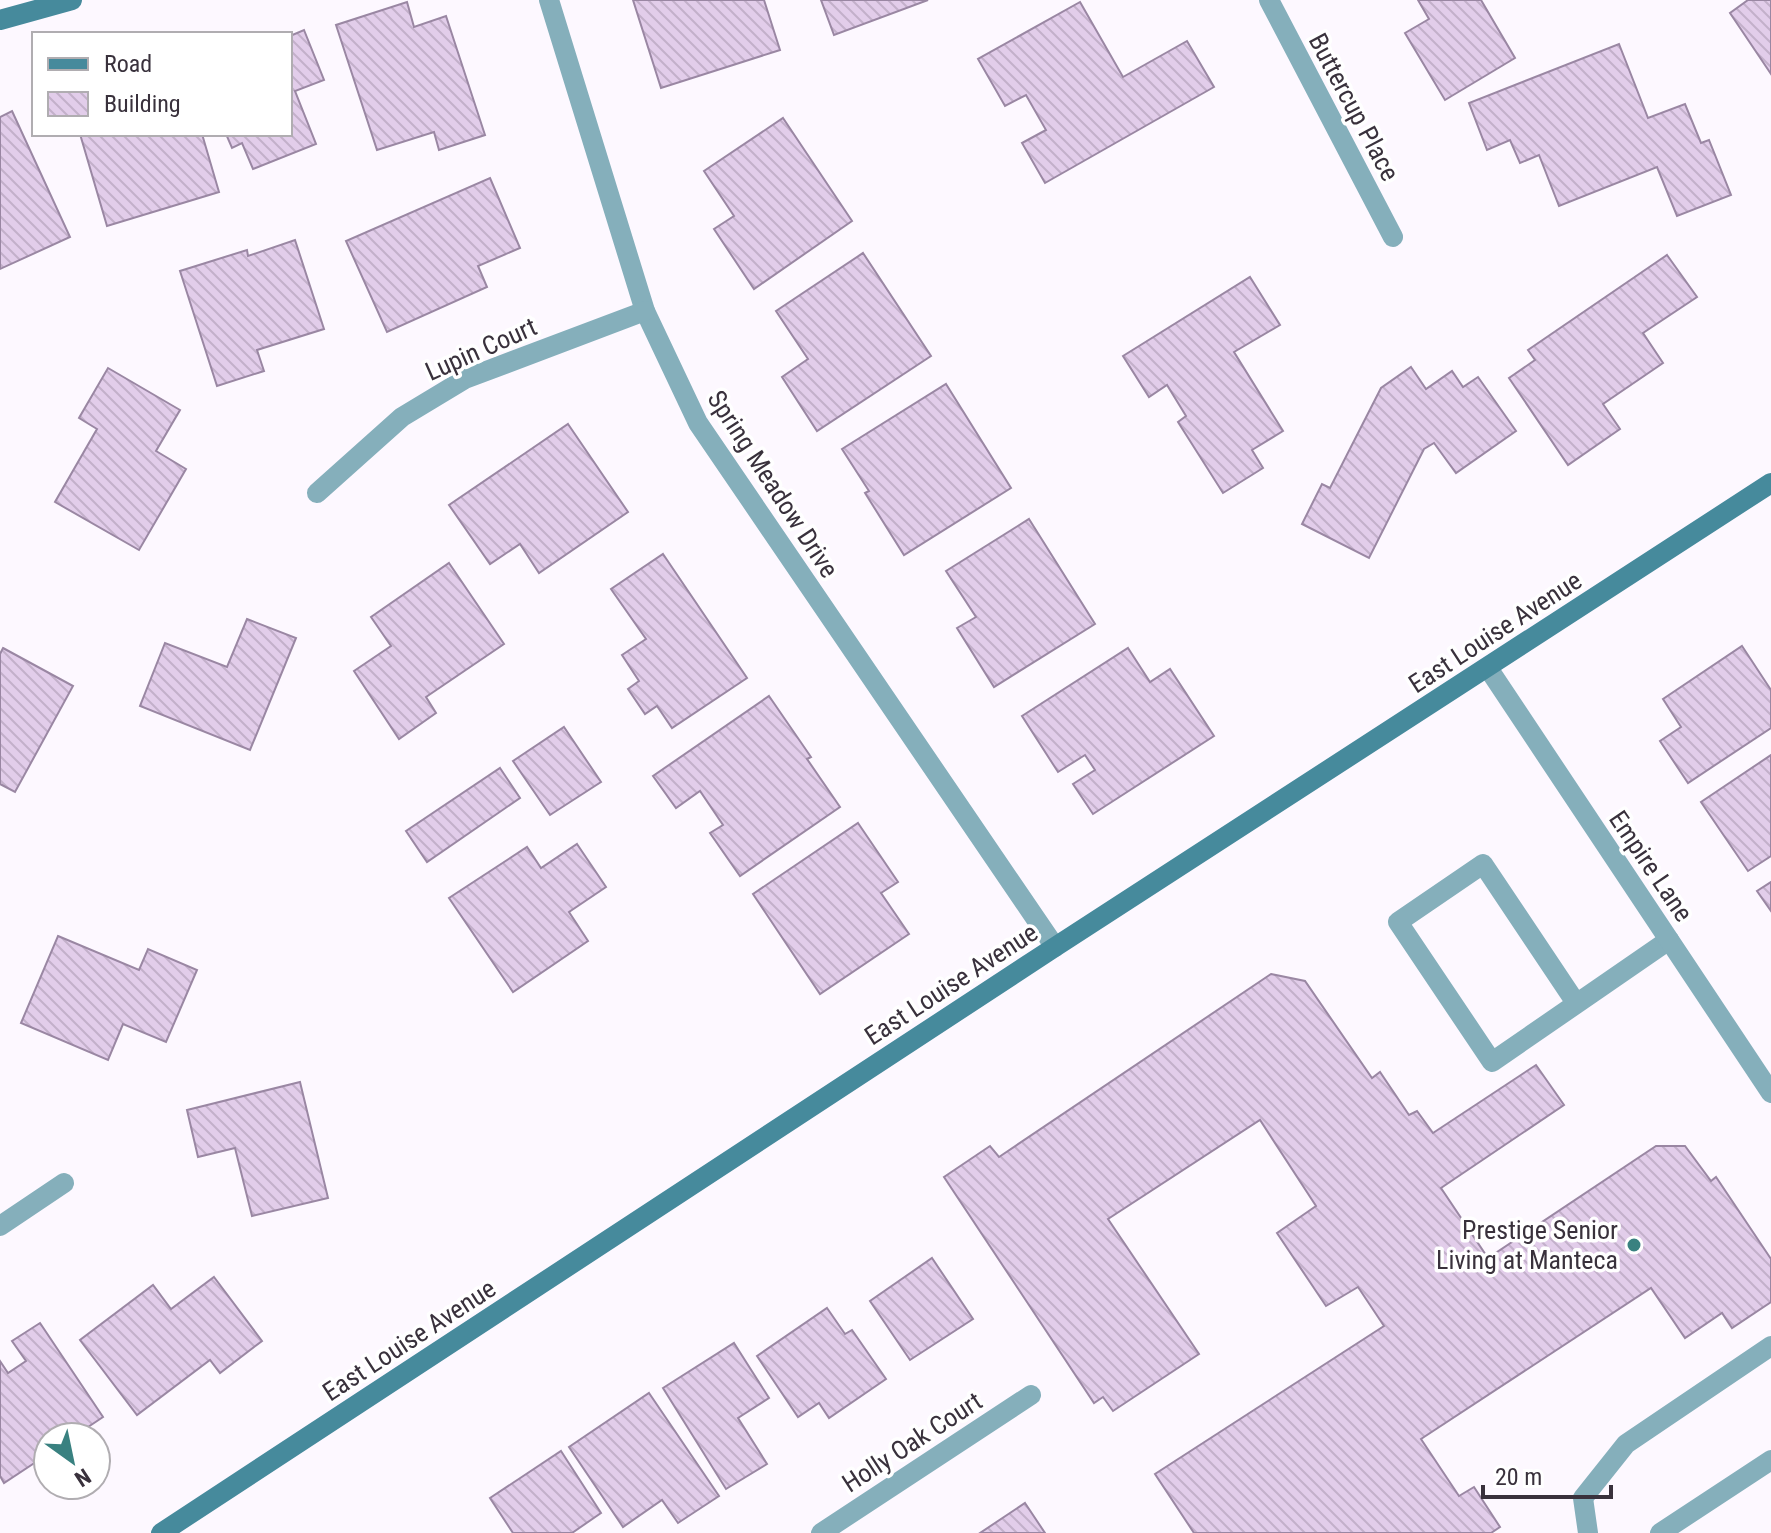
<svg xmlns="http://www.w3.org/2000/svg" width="1771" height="1533" viewBox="0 0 1771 1533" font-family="'Roboto Condensed',sans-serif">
<defs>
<pattern id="building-back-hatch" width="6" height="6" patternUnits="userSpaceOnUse" patternTransform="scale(2)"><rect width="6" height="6" fill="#e2cdea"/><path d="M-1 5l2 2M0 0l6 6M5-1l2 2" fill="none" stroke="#c3b0ca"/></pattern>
</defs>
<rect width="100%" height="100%" fill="#fdf8ff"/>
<g fill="url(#building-back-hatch)" stroke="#9a87a3" stroke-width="2">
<path d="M633,0H764L780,50L661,88Z"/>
<path d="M821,0H928L834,35Z"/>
<path d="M1418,0H1481L1515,58L1445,100L1405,33L1429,19Z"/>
<path d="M1748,0H1771V74L1730,13Z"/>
<path d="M407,2L414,27L446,16L485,135L439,150L434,132L377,150L336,25Z"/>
<path d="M1080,2L1123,77L1187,41L1214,87L1045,183L1022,143L1046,130L1026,95L1005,106L978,59Z"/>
<path d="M304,30L324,80L295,91L316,144L253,169L242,143L232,148L226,134H290V36Z"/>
<path d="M1619,44L1648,118L1685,104L1701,143L1709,140L1731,195L1677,216L1657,167L1559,206L1539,155L1520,163L1510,140L1487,150L1469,103Z"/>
<path d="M12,111L70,237L0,269V117Z"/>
<path d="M783,118L852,221L754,289L714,229L734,216L704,171Z"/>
<path d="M80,134H202L219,192L107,226Z"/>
<path d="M490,178L520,248L478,266L487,287L387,332L346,241Z"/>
<path d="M295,240L324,329L257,350L264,371L217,386L180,271L247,250L248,256Z"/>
<path d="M863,253L931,356L817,431L782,377L808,359L776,311Z"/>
<path d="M1667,255L1697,297L1643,333L1663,363L1603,404L1620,429L1568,465L1509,378L1535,360L1528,350Z"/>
<path d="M1250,277L1280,325L1234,352L1283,431L1252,450L1263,468L1223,493L1178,422L1186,416L1167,385L1149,397L1123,356Z"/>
<path d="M1411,367L1426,389L1452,371L1463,387L1478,377L1516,431L1456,473L1434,443L1424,449L1369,558L1302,524L1322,484L1330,488L1381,388Z"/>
<path d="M108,368L180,410L156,451L186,469L139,550L55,502L97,429L79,418Z"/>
<path d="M946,384L1011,488L904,555L865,493L869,491L842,449Z"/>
<path d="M568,424L628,512L539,573L520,544L490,564L449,505Z"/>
<path d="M1029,519L1095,624L994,687L957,628L976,617L946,571Z"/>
<path d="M663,554L747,678L672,728L657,706L645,714L628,689L639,681L622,655L646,639L611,589Z"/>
<path d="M449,563L504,644L426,697L436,713L399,739L354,671L391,646L371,617Z"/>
<path d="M247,619L296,638L250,750L140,706L165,643L227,667Z"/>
<path d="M1742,646L1771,690V728L1688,783L1660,741L1681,727L1663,699Z"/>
<path d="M3,648L73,686L15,792L0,784V654Z"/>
<path d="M1128,648L1150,682L1170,669L1214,736L1093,814L1073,784L1095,770L1085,755L1058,772L1022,716Z"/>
<path d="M769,696L811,757L807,759L840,807L740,876L710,833L723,825L700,791L676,808L653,776Z"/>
<path d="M564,727L601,782L550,815L513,761Z"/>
<path d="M1771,755V856L1748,871L1701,802Z"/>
<path d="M500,768L520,798L427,862L406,831Z"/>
<path d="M858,823L898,882L881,893L909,934L820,994L753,894Z"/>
<path d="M577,844L606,887L569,912L588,941L513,992L449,898L527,847L541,868Z"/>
<path d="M1771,882V911L1757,891Z"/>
<path d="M58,936L139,970L148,949L197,970L166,1042L123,1024L108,1060L21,1023Z"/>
<path d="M1271,974L1305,981L1372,1078L1380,1072L1409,1115L1417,1111L1433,1133L1536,1065L1564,1105L1441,1188L1488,1258L1656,1146H1685L1711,1181L1716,1177L1771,1259V1302L1732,1328L1722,1313L1685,1338L1651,1288L1421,1439L1459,1496L1474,1487L1500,1527L1491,1533H1194L1155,1474L1384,1326L1358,1287L1326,1306L1277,1233L1316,1206L1260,1120L1108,1219L1199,1354L1113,1411L1103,1397L1094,1403L944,1177L990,1146L999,1157Z"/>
<path d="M300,1082L328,1198L252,1216L235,1148L198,1157L187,1110Z"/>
<path d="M932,1258L973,1319L910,1360L870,1301Z"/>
<path d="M214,1277L262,1341L220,1373L210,1360L137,1415L80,1340L153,1285L171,1309Z"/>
<path d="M827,1308L845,1334L852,1330L886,1379L829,1418L819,1403L798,1417L757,1356Z"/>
<path d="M40,1323L103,1417L73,1437H48V1454L4,1483L0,1476V1361L8,1373L26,1361L12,1341Z"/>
<path d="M734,1343L769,1398L738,1418L767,1464L726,1489L663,1388Z"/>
<path d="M649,1393L719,1496L678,1523L662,1500L623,1527L569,1447Z"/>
<path d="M561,1451L601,1513L572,1533H513L490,1498Z"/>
<path d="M1025,1503L1045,1533H980Z"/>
</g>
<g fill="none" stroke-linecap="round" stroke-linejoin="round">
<g stroke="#85afbb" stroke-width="20">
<path d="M1576,1003L1483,864L1398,922L1492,1062L1669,940"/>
<path d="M1588,1533L1583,1498L1626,1444L1771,1346"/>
<path d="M1660,1533L1771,1460"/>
</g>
<g stroke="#85afbb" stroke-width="20">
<path d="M549,0L645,311L698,423L1055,947"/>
<path d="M1269,0L1393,237"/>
<path d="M317,493L402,417L465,379L645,311"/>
<path d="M1488,668L1771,1093"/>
<path d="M0,1226L64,1183"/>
<path d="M821,1533L1031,1395"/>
</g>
<g stroke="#468a9c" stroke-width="20">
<path d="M0,20L72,0"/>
<path d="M161,1533L1055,947L1771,483"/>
</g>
</g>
<circle fill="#398180" stroke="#fff" stroke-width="3" cx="1634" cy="1245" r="8"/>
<g text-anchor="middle" stroke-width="7" stroke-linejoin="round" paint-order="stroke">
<g font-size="26" fill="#39313c" stroke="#fff">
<text transform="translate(1354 107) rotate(62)" y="9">Buttercup Place</text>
<text transform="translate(481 349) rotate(-24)" y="9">Lupin Court</text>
<text transform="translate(773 484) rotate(57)" y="9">Spring Meadow Drive</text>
<text transform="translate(1495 632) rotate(-33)" y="9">East Louise Avenue</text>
<text transform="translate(1651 866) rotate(56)" y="9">Empire Lane</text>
<text transform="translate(951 984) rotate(-33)" y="9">East Louise Avenue</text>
<text transform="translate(409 1340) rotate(-33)" y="9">East Louise Avenue</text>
<text transform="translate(912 1442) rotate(-33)" y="9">Holly Oak Court</text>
</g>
<g font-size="26" fill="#39313c" stroke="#fff" text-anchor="end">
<text x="1618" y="1239">Prestige Senior<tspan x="1618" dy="30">Living at Manteca</tspan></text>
</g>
</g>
<rect x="32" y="32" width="260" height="104" fill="#ffffff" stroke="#b0adb1" stroke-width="2"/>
<rect x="48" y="58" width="40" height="12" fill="#468a9c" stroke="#b0adb1" stroke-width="2"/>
<text x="104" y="72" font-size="24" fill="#39313c">Road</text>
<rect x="48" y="92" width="40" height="24" fill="url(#building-back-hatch)" stroke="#b0adb1" stroke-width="2"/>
<text x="104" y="112" font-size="24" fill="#39313c">Building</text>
<g transform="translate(72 1461) rotate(147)"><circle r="38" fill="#ffffff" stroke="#b0adb1" stroke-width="2"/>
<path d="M0-6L14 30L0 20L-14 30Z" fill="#398180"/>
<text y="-12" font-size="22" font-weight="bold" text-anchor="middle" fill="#39313c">N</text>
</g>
<path d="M1483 1485v12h128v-12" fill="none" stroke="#39313c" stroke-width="4"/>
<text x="1495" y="1485" font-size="24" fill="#39313c" stroke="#ffffff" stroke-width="6" paint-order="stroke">20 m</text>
</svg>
